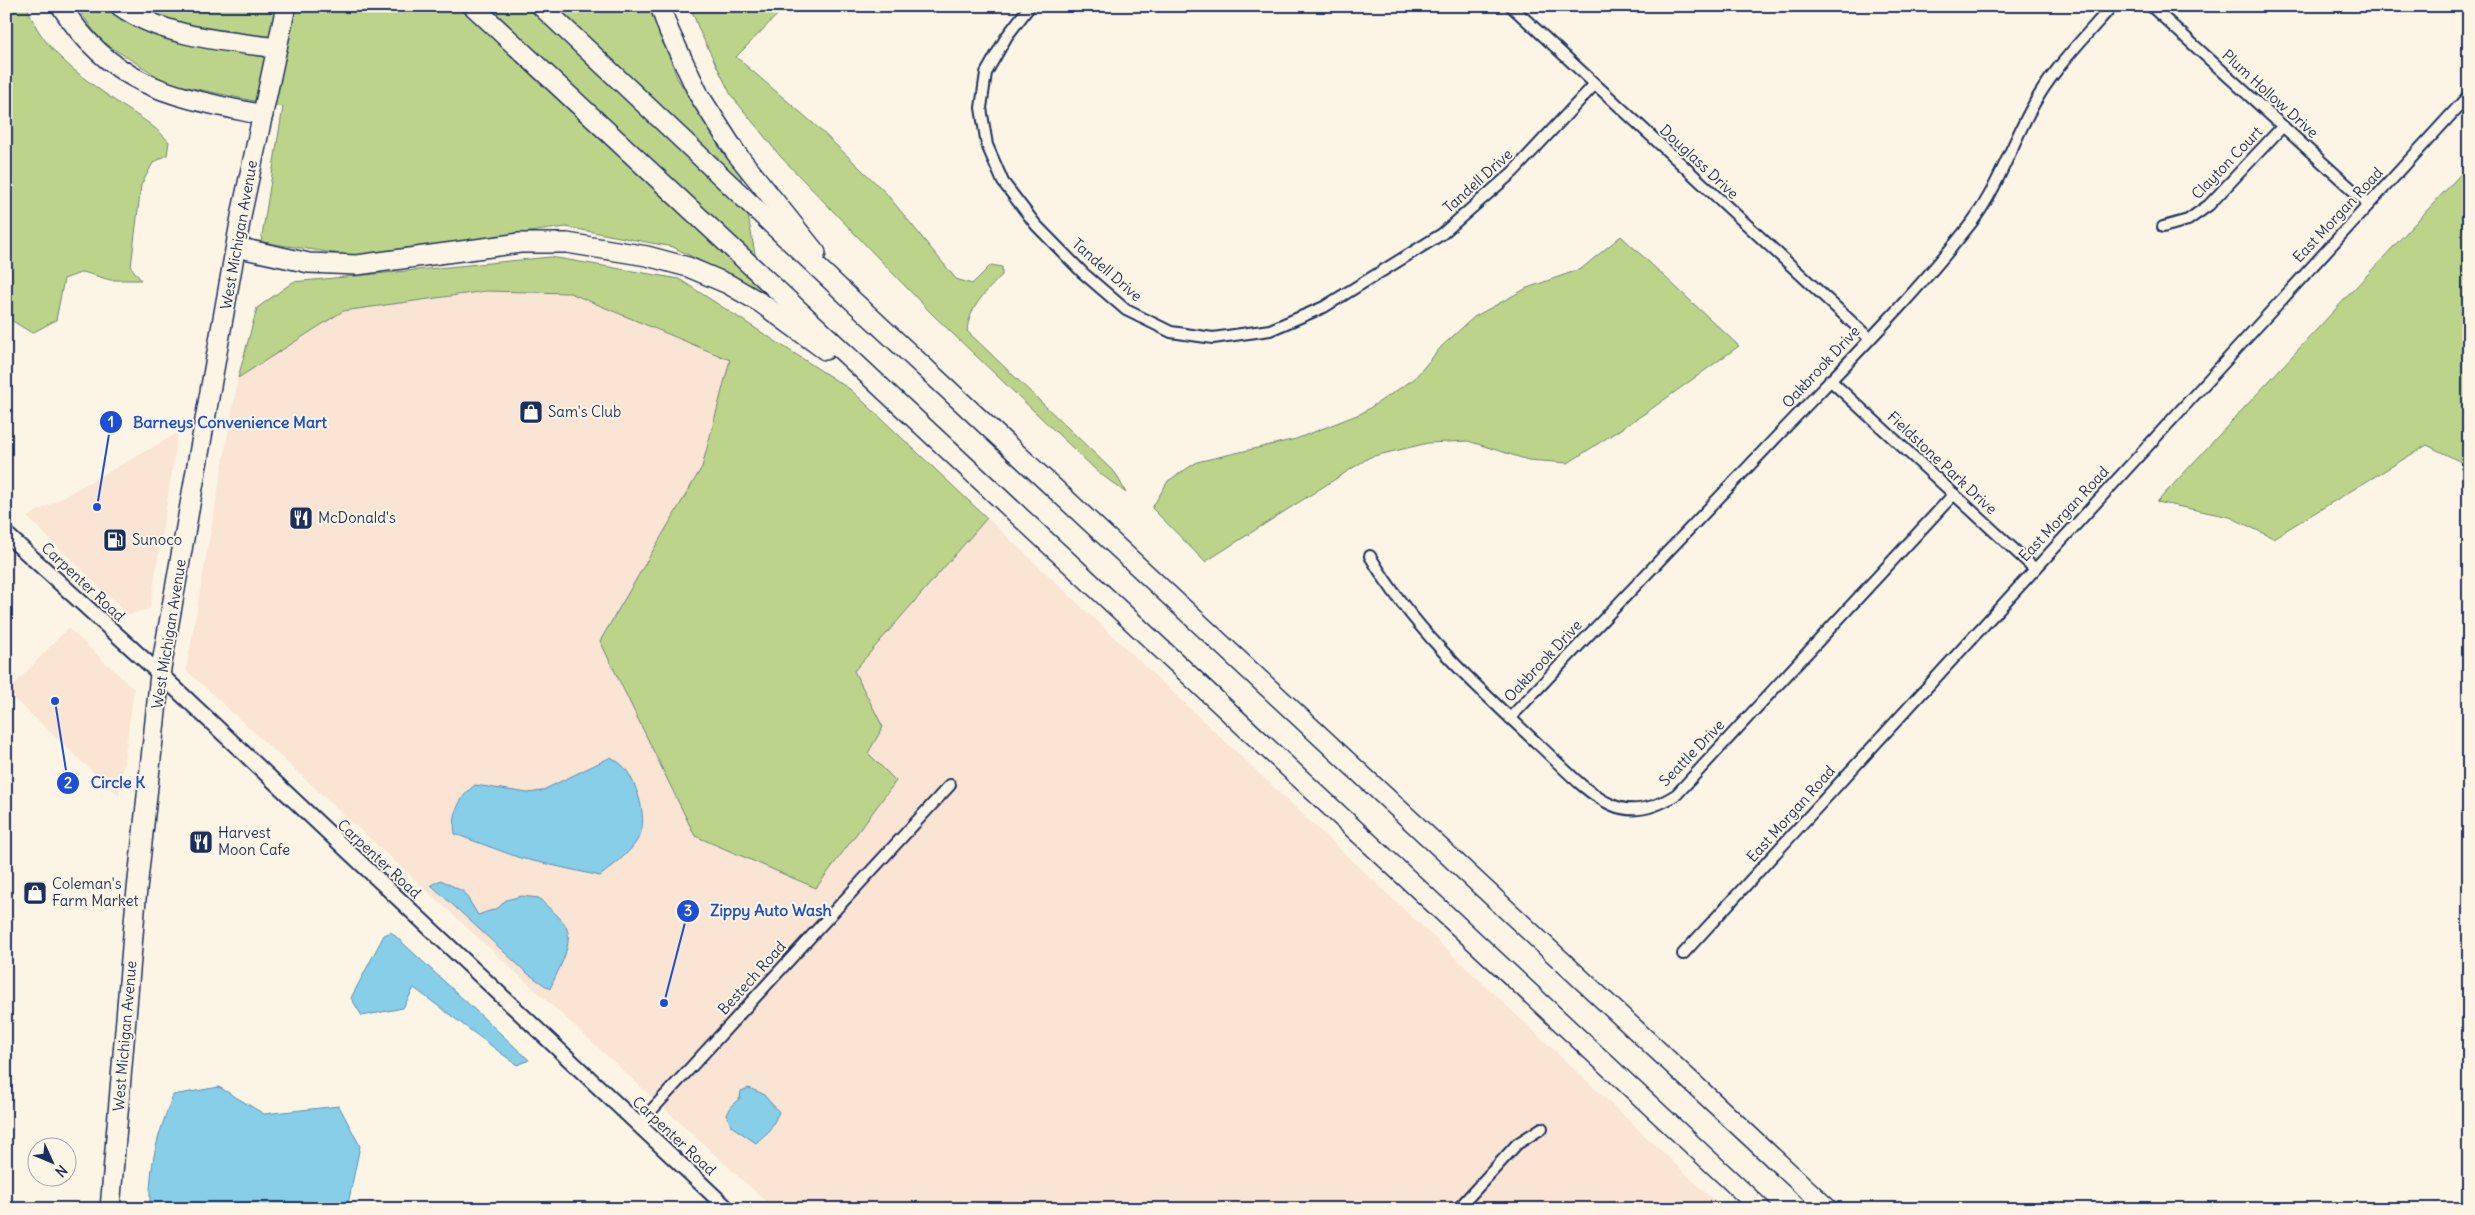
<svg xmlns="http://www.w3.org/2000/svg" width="2475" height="1215" viewBox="0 0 2475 1215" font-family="Delius,sans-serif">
<rect width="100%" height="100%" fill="#fcf5e5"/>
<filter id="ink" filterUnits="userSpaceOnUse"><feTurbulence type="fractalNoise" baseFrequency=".02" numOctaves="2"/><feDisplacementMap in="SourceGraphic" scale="10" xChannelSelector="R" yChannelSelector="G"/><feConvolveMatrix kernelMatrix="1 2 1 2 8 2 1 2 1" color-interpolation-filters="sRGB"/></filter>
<g filter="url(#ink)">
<g fill="#fae4d3">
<path d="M486,291L570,293L730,360L702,467L600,641L695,836L816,888L868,753L883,727L854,672L987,518L1723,1209H774L186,670L238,378L343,311Z"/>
<path d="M178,433L150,608L129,615L27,517Z"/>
<path d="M68,628L134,689L119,796L7,692Z"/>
</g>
<g fill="#bcd48a" stroke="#6c8274">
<path d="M6,6H27C40,48 80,76 114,100C135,115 153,123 169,142L167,155L153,163L141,185L131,267L141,280H110L83,272L64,279L56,320L32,333L6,317Z"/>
<path d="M76,6H652L677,78L740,172L762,292L673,247L566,227L354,256L261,242L283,107L168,83L101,41Z"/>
<path d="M690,6H786L736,57L814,124L885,192L956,279L972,284L991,265L1002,267V275C986,292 969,307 967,331L1116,474L1126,493L1098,472L932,314L780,156L731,95L700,32Z"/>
<path d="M2469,165V466L2427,445L2273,538L2230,517L2157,502Z"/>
<path d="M1621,236L1739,346L1647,412L1568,463L1528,460L1468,441L1428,443L1370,457L1205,562L1152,508L1168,481L1197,462L1296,439L1362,413L1414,379L1442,346L1474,317L1527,288L1581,269Z"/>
<path d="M551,257L679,279L851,390L987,518L854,671L883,727L868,753L896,781L816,888L695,836L600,641L702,467L730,360L570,293L486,291L343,311L238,378L257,308L293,282Z"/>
</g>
<g fill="#87cee8" stroke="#5c8eb1">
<path d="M611,757C615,760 620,763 623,766C636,780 648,817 640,835C632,852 615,864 600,876L520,858L455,834C452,814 459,797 475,785L528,793L541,791Z"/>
<path d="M441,880L464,892L478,915L498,908L506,900L522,896L539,898C546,907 557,913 564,923C577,941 557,971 550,989L527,973L431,885Z"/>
<path d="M391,932L529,1060L517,1065L414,988L403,1008L362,1016L351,998L384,935Z"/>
<path d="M219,1087L264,1114L339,1106L360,1146L347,1209H150C149,1163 157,1137 173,1095Z"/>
<path d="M749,1088L763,1094L779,1112L770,1130L756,1143L731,1126L727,1115L732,1105L740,1098L741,1091Z"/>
</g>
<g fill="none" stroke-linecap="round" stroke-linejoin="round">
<g stroke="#1b2f5e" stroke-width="14">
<g id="street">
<path d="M1030,6L1007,36L986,73L981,108L987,145L1003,182L1036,225L1083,273L1126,310L1171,332L1213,338L1270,330L1324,307L1442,234L1513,172L1594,85"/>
<path d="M1511,6L1869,338"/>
<path d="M2151,6L2368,204"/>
<path d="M2163,227L2188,220L2209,205L2283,126"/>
<path d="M1830,380L2034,568"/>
<path d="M1370,556C1413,629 1477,687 1539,745C1561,765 1585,793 1612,805C1635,815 1657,807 1677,794L1954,494"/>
<path d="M1510,718C1602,621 1694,524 1786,427C1849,361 1916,294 1972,222C1997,189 2010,149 2029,113C2050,72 2082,40 2112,6"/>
<path d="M1683,954L2469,95"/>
<path d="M638,1125L950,785"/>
<path d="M1458,1209L1517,1144L1542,1128"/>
</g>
</g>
<g stroke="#1b2f5e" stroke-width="18">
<path id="secondary" d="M6,534L160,674L728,1209"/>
</g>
<g stroke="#1b2f5e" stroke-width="22">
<g id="highway">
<path d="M61,6C114,89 174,96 263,115"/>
<path d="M120,6C163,37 225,41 277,48"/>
<path d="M473,6L1761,1209"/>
<path d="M541,6L851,299L1828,1209"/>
<path d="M660,6L669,31L699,95L736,153L816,253"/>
<path d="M236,247L309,263L357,265L520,243H567L647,256L688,267L728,284L761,303L825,350"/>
<path d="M110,1209L136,899L160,674L242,211L286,6"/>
</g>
</g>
<use href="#street" stroke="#fcf5e5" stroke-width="10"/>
<use href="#secondary" stroke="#fcf5e5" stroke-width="14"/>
<use href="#highway" stroke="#fcf5e5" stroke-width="19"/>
</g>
</g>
<defs>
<g id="shop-square" transform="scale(1.25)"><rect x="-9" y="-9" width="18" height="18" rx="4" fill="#1b2f5e" stroke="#fcf5e5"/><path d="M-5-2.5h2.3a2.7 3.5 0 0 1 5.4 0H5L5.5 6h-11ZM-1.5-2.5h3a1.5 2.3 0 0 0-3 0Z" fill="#fff"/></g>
<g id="restaurant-square" transform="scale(1.25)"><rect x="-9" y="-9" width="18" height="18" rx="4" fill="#1b2f5e" stroke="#fcf5e5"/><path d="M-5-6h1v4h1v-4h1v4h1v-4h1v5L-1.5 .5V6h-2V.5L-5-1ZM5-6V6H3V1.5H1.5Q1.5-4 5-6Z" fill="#fff"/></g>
<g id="fuel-square" transform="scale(1.25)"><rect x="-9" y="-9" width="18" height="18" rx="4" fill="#1b2f5e" stroke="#fcf5e5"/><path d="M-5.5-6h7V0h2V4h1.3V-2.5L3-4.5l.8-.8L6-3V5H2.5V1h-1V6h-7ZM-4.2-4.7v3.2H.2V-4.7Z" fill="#fff"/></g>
</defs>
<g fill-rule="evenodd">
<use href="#shop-square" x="531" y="412"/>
<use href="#restaurant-square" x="301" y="518"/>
<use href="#fuel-square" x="115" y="540"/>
<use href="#restaurant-square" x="201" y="842"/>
<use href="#shop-square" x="35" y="893"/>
</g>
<g text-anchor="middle" stroke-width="4" stroke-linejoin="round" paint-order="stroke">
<g font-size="15" fill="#1b2f5e" stroke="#fcf5e5">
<text transform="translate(2270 94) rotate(42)" y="5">Plum Hollow Drive</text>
<text transform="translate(1699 162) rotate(43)" y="5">Douglass Drive</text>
<text transform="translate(2227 163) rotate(-46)" y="5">Clayton Court</text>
<text transform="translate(1478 181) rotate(-42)" y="5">Tandell Drive</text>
<text transform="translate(2338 215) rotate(-47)" y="5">East Morgan Road</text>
<text transform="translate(239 235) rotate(-80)" y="5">West Michigan Avenue</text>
<text transform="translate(1107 270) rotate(41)" y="5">Tandell Drive</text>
<text transform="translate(1821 367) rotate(-47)" y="5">Oakbrook Drive</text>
<text transform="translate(1942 463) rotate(43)" y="5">Fieldstone Park Drive</text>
<text transform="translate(2064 514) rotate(-47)" y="5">East Morgan Road</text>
<text transform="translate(83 582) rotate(43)" y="5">Carpenter Road</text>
<text transform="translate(169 634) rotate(-81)" y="5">West Michigan Avenue</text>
<text transform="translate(1543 661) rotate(-47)" y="5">Oakbrook Drive</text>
<text transform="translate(1692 753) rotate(-46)" y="5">Seattle Drive</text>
<text transform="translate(1791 814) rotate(-48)" y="5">East Morgan Road</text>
<text transform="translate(379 859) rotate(43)" y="5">Carpenter Road</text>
<text transform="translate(752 978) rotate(-48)" y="5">Bestech Road</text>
<text transform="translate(125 1036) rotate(-85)" y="5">West Michigan Avenue</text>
<text transform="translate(674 1136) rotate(43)" y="5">Carpenter Road</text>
</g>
<g font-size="15" fill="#1b2f5e" stroke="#fcf5e5" text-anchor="start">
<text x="548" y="417">Sam's Club</text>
<text x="318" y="523">McDonald's</text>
<text x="132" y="545">Sunoco</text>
<text x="218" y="838">Harvest<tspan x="218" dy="17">Moon Cafe</tspan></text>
<text x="52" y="889">Coleman's<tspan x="52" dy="17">Farm Market</tspan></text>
</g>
</g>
<path fill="none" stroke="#1d4ed8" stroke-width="2" d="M97 507L111 422M55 701L68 783M664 1003L688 911"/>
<g fill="#1d4ed8" stroke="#fcf5e5" stroke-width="2">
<circle cx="97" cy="507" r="5"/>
<circle cx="55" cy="701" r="5"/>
<circle cx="664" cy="1003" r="5"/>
<circle cx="111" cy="422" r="12"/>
<circle cx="68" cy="783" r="12"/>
<circle cx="688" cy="911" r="12"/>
</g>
<g font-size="15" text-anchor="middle" font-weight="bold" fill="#fff">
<text x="111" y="427">1</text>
<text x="68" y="788">2</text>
<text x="688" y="916">3</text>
</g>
<g font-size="16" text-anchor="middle" font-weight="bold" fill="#1d4ed8" stroke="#fcf5e5" stroke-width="4" stroke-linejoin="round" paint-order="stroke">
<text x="230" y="428">Barneys Convenience Mart</text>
<text x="118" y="788">Circle K</text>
<text x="771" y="916">Zippy Auto Wash</text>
</g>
<rect width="2475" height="1215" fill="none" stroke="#fcf5e5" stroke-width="25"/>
<rect x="12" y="12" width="2450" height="1190" fill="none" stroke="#1b2f5e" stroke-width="2" filter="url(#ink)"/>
<g transform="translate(52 1162) rotate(134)"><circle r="24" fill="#fcf5e5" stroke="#a2a6af"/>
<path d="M0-4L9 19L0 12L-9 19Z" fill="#1b2f5e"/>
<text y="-8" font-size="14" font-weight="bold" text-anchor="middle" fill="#1b2f5e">N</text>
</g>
</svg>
